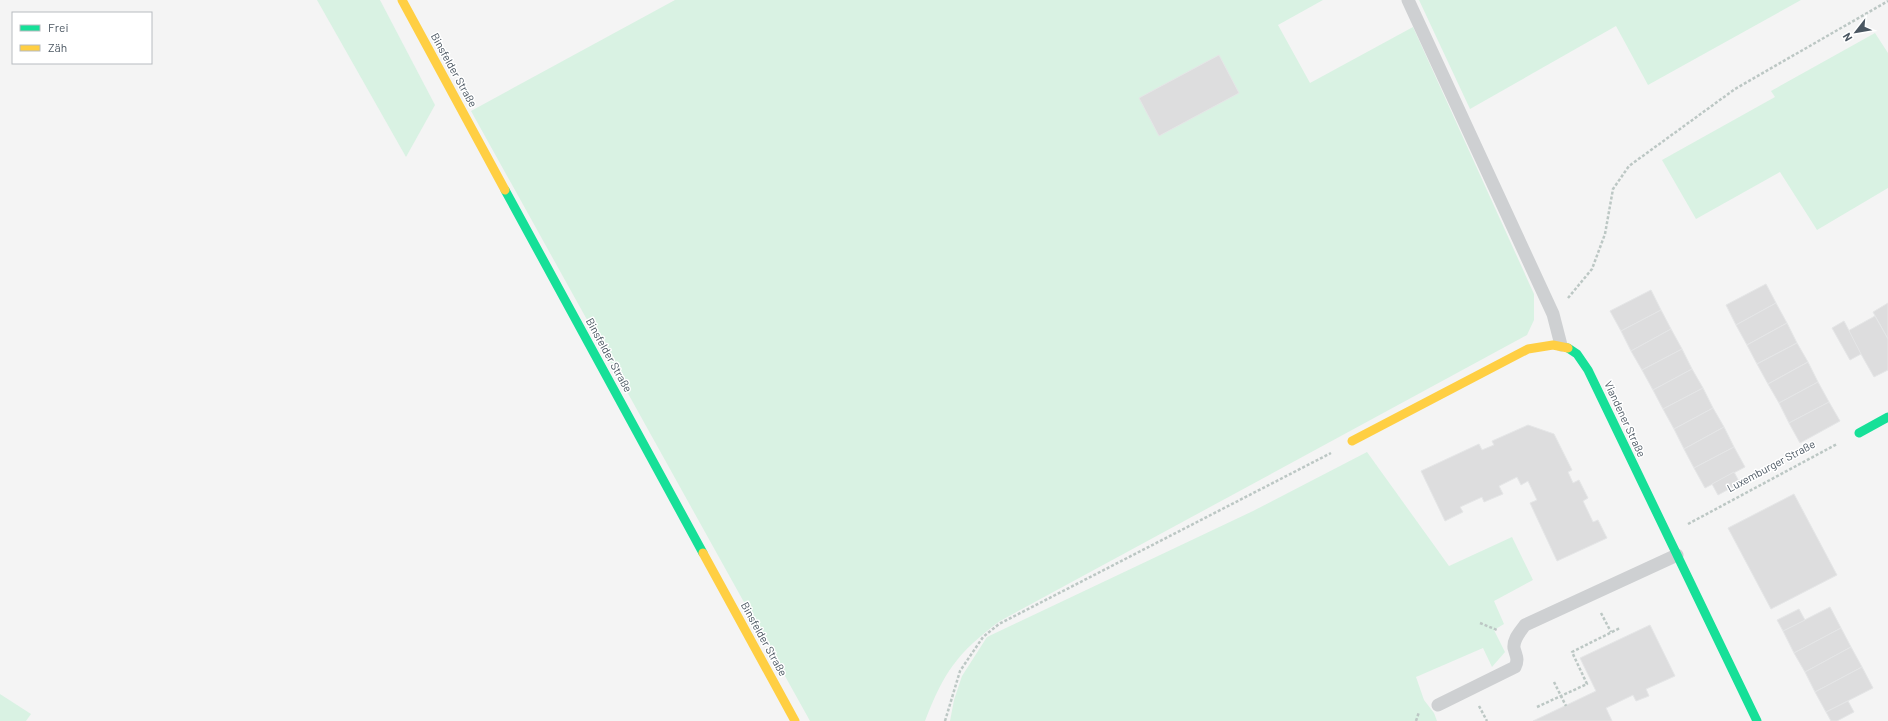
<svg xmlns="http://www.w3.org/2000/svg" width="1888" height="721" viewBox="0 0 1888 721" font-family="Barlow,sans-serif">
<rect width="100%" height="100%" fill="#f4f4f4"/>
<g fill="#d9f2e3">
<path d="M317,0H380L435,105L406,157Z"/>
<path d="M675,0H1323L1278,25L1310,83L1413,27L1534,294V320L1527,335L1000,621C957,653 944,672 925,721H810L471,111Z"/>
<path d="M1419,0H1801L1648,85L1616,26L1470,109Z"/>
<path d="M1875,33L1888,53V188L1817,230L1780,172L1696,219L1662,160L1775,97L1771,91Z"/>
<path d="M1367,452L1449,566L1512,537L1533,580L1494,601L1504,624L1494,630L1505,652L1492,667L1483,648L1416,677L1424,700L1434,713L1437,721H950L954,700L962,676L987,637L1253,511Z"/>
<path d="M0,694L31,714L26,721H0Z"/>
</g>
<g fill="#ddddde" stroke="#e5e6e7">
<path d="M1219,55L1239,93L1159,136L1139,98Z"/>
<path d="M1766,284L1776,303L1736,325L1726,305Z"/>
<path d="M1651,290L1661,310L1621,331L1610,311Z"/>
<path d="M1776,303L1787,323L1747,345L1736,325Z"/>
<path d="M1888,303V339L1873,312Z"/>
<path d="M1661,310L1671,329L1631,351L1621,331Z"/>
<path d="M1875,316L1888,339V370L1874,377L1848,331Z"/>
<path d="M1844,321L1861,354L1850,360L1832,328Z"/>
<path d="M1787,323L1797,343L1757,364L1747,345Z"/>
<path d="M1671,329L1682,349L1642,370L1631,351Z"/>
<path d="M1797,343L1808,362L1768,384L1757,364Z"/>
<path d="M1682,349L1692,369L1653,390L1642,370Z"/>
<path d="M1808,362L1818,382L1779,403L1768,384Z"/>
<path d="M1692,369L1703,388L1663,409L1653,390Z"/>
<path d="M1818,382L1829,402L1789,423L1779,403Z"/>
<path d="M1703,388L1713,408L1674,429L1663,409Z"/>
<path d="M1829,402L1840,421L1800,443L1789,423Z"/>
<path d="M1713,408L1724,427L1684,449L1674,429Z"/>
<path d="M1528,425L1554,434L1572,470L1568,472L1573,483L1579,480L1588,498L1583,501L1593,522L1598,520L1607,538L1557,561L1530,503L1537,500L1528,481L1521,485L1517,477L1499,486L1503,494L1484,502L1482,497L1460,507L1463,512L1445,521L1421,471L1479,444L1482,450L1494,445L1492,441Z"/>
<path d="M1724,427L1734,447L1694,468L1684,449Z"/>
<path d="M1734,447L1745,467L1705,488L1694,468Z"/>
<path d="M1734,472L1740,483L1718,495L1712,484Z"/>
<path d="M1794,494L1837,575L1771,609L1728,528Z"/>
<path d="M1830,607L1841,628L1794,653L1783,631Z"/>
<path d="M1799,609L1805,620L1783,631L1777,620Z"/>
<path d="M1650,625L1675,676L1646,689L1649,696L1636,701L1633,695L1606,708L1612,721H1533L1596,691L1580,658Z"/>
<path d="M1841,628L1851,647L1805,672L1794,653Z"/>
<path d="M1851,647L1862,667L1815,692L1805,672Z"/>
<path d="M1862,667L1873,688L1826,712L1815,692Z"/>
<path d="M1848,701L1854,712L1837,721H1831L1826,712Z"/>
</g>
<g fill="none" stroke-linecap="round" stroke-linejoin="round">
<g stroke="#bcc7c4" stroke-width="2.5" stroke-dasharray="3 2" stroke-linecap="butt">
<path d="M1568,298L1592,269L1605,234L1613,189L1629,166L1735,89L1888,1"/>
<path d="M1688,524L1837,444"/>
<path d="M1601,613L1611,632"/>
<path d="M1480,623L1497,630"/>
<path d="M1554,682L1566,706"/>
<path d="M1479,706L1487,721"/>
<path d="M1537,707L1587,684L1572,652L1620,628"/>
<path d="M945,721L960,671L983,637L999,624L1331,453"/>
<path d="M1416,721L1419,712"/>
</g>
<g stroke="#ced0d2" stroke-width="13">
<path d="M1408,0L1553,314L1561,345"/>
<path d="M1438,705L1515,667C1519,659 1516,656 1514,648C1513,639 1520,632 1525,625L1677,555"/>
</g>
<g stroke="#16e098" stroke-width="9">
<path d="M505,190L703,553"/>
<path d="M1568,348L1577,354L1588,370L1757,721"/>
<path d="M1859,433L1888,417"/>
</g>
<g stroke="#ffcf43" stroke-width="9">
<path d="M402,0L505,190"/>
<path d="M1352,441L1528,349L1553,345L1568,348"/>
<path d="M703,553L795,721"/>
</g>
</g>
<g text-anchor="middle" stroke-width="3" stroke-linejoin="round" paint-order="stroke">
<g font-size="11" fill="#4a5661" stroke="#fff">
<text transform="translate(454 70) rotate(61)" y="4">Binsfelder Straße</text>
<text transform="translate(609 355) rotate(61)" y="4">Binsfelder Straße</text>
<text transform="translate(1625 419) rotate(65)" y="4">Viandener Straße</text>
<text transform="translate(1771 466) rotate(-28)" y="4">Luxemburger Straße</text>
<text transform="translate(764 639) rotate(61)" y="4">Binsfelder Straße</text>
</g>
</g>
<rect x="12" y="12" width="140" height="52" fill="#ffffff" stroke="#b7bbc0"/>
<rect x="20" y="25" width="20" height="6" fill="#16e098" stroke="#b7bbc0"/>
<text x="48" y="32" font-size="12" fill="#4a5661">Frei</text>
<rect x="20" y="45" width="20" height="6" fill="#ffcf43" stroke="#b7bbc0"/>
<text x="48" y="52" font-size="12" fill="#4a5661">Zäh</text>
<g transform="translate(1856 32) rotate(239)" stroke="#ffffff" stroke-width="3" paint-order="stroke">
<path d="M0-3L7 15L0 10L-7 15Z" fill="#4a5661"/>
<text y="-6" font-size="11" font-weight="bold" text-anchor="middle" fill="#4a5661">N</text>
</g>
</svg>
